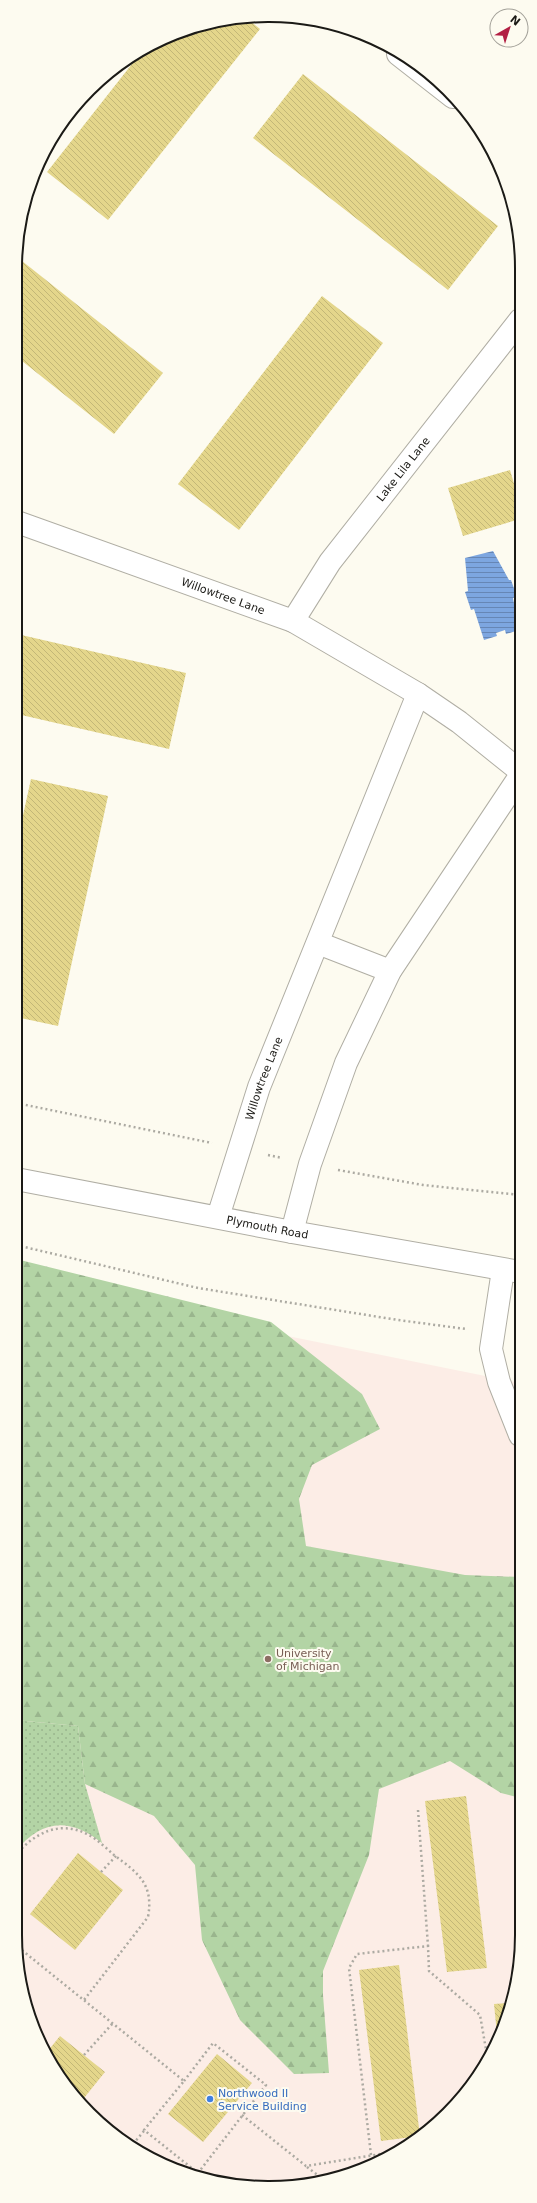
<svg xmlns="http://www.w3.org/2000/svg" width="537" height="2203" viewBox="0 0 537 2203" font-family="'DejaVu Sans',sans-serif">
<defs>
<pattern id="grass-dots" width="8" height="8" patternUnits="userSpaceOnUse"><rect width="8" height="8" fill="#b3d4a5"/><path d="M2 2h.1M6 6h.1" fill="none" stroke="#99b58d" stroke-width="1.8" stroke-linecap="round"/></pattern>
<pattern id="forest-firs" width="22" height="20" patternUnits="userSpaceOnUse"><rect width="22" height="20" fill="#b3d4a5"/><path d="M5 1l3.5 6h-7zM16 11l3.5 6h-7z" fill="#99b58d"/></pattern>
<pattern id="water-rules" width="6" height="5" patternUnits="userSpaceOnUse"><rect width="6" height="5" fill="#7da6e0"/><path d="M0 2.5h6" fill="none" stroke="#6686b5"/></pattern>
<pattern id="building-back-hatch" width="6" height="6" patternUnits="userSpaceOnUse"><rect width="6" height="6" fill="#e4d68b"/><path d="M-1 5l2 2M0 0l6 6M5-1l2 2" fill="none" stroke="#c3b777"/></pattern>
</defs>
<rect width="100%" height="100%" fill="#fdfbf0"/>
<path fill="#fcede6" d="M16,1281L520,1383V1968L488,2061L423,2135L334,2179L252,2187L156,2162L78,2102L34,2031L15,1934Z"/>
<path fill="url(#grass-dots)" d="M15,1720L78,1726L85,1784L102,1843C70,1817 41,1819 15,1852Z"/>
<path fill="url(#forest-firs)" d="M16,1259L271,1322L362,1394L380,1429L312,1465L299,1499L306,1546L465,1575L520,1577V1798L501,1793L450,1761L379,1789L369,1855L323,1971V1995L329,2073L294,2074L240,2020L202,1940L195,1865L154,1816L85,1784L78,1726L15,1720Z"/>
<path fill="url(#water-rules)" d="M493,551L509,580H511L517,597L513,598L519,630L506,634L505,630L496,633L497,636L484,640L474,609L471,610L465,592L468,591L465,558Z"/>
<g fill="url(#building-back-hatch)">
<path d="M250,21L260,29L108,220L47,172L139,55L203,24Z"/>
<path d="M303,74L498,226L448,290L253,138Z"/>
<path d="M17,257L163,373L114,434L17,357Z"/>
<path d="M322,296L383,343L239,530L178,484Z"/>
<path d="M510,470L520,504V519L463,536L448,488Z"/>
<path d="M17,634L186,673L169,749L17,714Z"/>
<path d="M31,779L108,796L58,1026L16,1017V847Z"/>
<path d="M466,1796L487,1968L447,1972L425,1801Z"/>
<path d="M78,1853L123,1890L75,1950L30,1914Z"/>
<path d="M399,1965L420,2136L381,2141L359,1970Z"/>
<path d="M508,2003L497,2034L494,2004Z"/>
<path d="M60,2036L105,2072L80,2103L47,2052Z"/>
<path d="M217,2054L252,2083L203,2142L168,2114Z"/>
</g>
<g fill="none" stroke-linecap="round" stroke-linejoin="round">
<g stroke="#b0aea4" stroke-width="24">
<g id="minor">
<path d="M398,54L453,97"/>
<path id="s1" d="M17,522L293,621L418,694L459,722L520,771"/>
<path id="s2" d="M293,621L330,562L520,320"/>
<path d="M318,943L390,971"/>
<path id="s3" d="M218,1217L259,1087L418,694"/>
<path d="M292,1232L310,1164L346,1063L390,971L520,776"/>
<path d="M503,1270L491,1349L499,1382L520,1435"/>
</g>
</g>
<g stroke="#b0aea4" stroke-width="24">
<g id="major">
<path id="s4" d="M16,1179L292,1232L520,1272"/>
</g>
</g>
<g stroke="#acaaa2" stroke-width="2.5" stroke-dasharray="2 3" stroke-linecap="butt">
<path d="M16,1103L212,1143"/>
<path d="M268,1155L282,1158"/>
<path d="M338,1170L423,1185L520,1195"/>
<path d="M16,1245L198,1288L398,1320L466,1329"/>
<path d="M418,1810L428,1946"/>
<path d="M15,1856C34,1833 59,1820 87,1834C97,1839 106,1848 114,1855C138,1873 154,1884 148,1917L84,2000"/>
<path d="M101,1872L116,1856"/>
<path d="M18,1947L184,2081L144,2130L198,2173"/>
<path d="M84,2055L113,2023"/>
<path d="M184,2081L213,2043L266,2085L198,2173"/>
<path d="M242,2115L306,2166L387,2153"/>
<path d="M133,2144L144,2131"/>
<path d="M371,2155L349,1968L357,1954L428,1946L429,1971L480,2015L488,2061"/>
<path d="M307,2167L324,2180"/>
</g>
<use href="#minor" stroke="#fff" stroke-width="22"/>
<use href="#major" stroke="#fff" stroke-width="22"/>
</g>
<circle fill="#8d6e63" stroke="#fdfbf0" stroke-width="1.5" cx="268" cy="1659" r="4"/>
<circle fill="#3f7fe0" stroke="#fdfbf0" stroke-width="1.5" cx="210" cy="2099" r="4"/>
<g text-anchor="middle" stroke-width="4" stroke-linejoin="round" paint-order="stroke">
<g font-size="11" fill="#1b1a16" stroke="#fdfbf0">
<text dy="4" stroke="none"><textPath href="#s2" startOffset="188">Lake Lila Lane</textPath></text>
<text dy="4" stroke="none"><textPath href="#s1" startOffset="219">Willowtree Lane</textPath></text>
<text dy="4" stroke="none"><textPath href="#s3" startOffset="146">Willowtree Lane</textPath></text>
<text dy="4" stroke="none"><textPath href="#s4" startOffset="256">Plymouth Road</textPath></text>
</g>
<g font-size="11" fill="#785e54" stroke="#fdfbf0" text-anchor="start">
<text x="276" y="1657">University<tspan x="276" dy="13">of Michigan</tspan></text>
</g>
<g font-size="11" fill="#366cbe" stroke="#fdfbf0" text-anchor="start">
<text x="218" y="2097">Northwood II<tspan x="218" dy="13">Service Building</tspan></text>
</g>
</g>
<path d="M0 0H537V2203H0ZM268 22H269A246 246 0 0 1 515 268V1935A246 246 0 0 1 269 2181H268A246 246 0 0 1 22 1935V268A246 246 0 0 1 268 22Z" fill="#fdfbf0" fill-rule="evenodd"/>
<path fill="none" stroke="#1b1a16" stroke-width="2" d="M268 22H269A246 246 0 0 1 515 268V1935A246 246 0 0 1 269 2181H268A246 246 0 0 1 22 1935V268A246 246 0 0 1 268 22Z"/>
<g transform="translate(509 28) rotate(39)"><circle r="19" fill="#fdfbf0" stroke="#a3a199"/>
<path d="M0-3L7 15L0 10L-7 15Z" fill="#b21f43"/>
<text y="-6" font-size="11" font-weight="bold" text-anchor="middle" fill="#1b1a16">N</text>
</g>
</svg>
